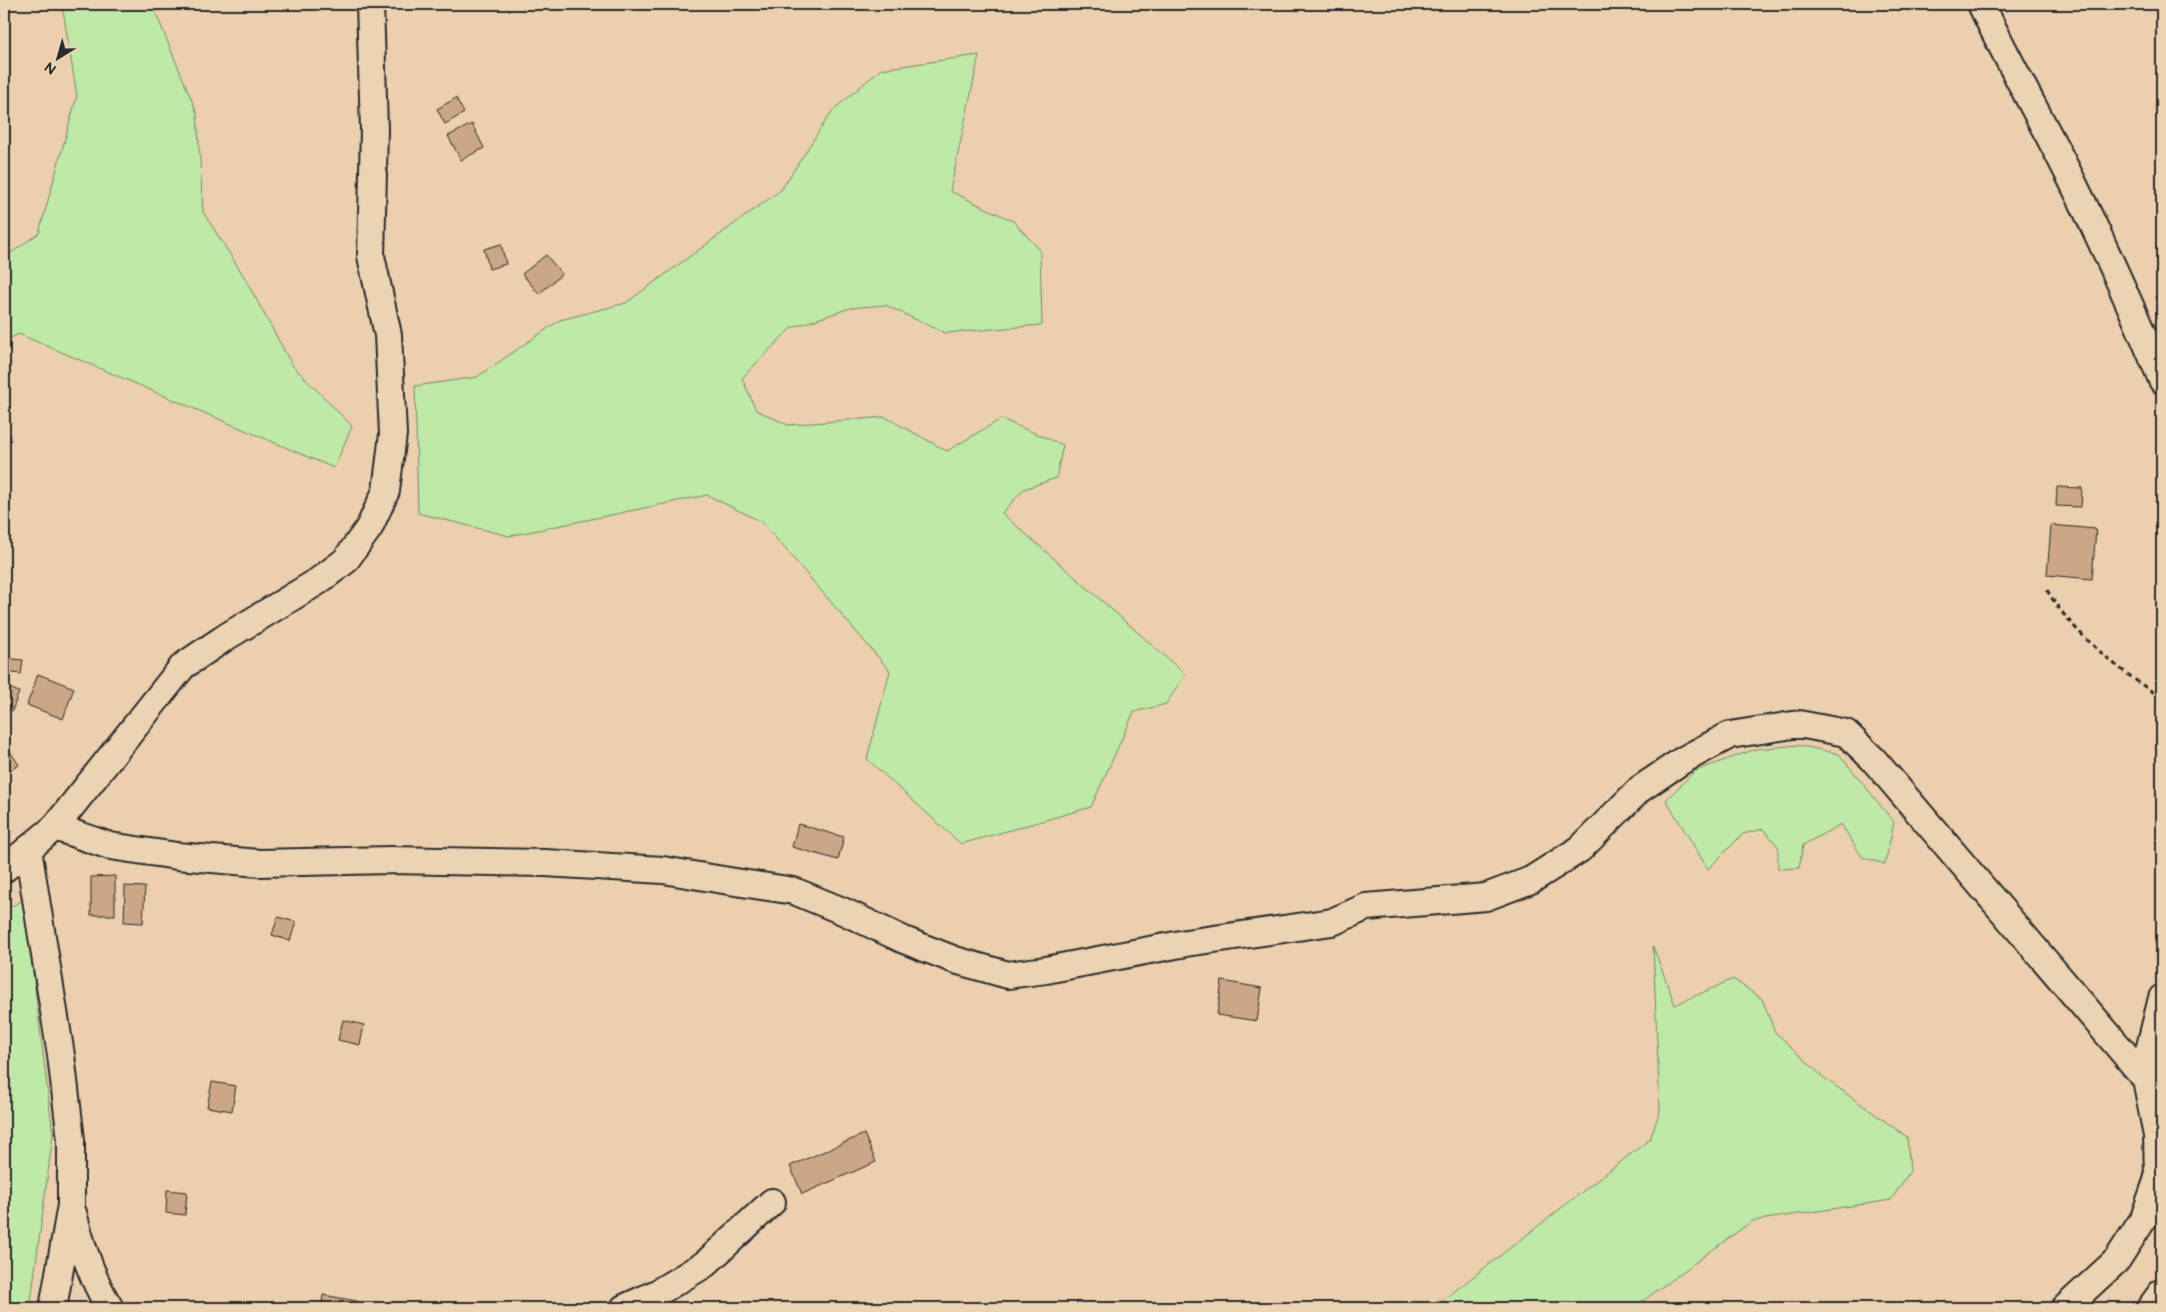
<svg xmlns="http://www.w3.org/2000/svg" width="2166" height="1312" viewBox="0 0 2166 1312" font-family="'Balsamiq Sans',sans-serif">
<rect width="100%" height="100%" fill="#ebcfae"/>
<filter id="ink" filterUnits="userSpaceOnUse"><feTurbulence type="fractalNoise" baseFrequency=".02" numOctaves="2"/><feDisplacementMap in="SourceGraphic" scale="10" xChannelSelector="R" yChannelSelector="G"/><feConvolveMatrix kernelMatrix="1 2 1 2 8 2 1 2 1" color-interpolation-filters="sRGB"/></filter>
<g filter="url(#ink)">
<g fill="#bee9a6" stroke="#748a68">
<path d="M62,4H152L197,113L203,212L243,275L292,365L352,426L334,468L19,334L4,341V258L39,233L77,96Z"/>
<path d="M979,55L950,191L1013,221L1040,250L1042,325L945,333L885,305L850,308L791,328L742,378L756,410L788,425L885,417L947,451L1001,419L1063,445L1056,478L1024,489L1002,513L1185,674L1166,704L1134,712L1091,807L961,844L867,759L890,671L762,522L707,495L509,536L418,513L415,386L477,377L560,320L626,303L781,190L832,111L881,69Z"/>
<path d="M1798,745L1839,754L1894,822L1885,864L1862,857L1841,824L1803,845L1799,868L1778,869V846L1763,829L1743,834L1708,869L1666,800L1695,771L1756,749Z"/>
<path d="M24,899L53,1134L30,1308H4V911Z"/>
<path d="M1653,946L1675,1005L1733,979L1762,999L1775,1032L1823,1077L1907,1137L1910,1171L1891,1200L1752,1221L1633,1308H1433L1650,1139L1660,1111Z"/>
</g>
<g fill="#cba687" stroke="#2b2b2b">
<path d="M456,98L464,113L445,124L437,109Z"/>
<path d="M472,124L484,148L461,160L448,136Z"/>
<path d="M501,244L506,264L489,269L484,249Z"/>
<path d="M546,255L562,274L539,294L522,274Z"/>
<path d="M2057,487L2082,488L2081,507L2056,506Z"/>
<path d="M2051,525L2096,529L2092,579L2047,575Z"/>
<path d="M4,658L23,660L21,674L4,672Z"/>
<path d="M38,674L74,688L63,719L27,705Z"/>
<path d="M4,686L19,692L12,711L4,707Z"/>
<path d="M4,742L19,765L4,774Z"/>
<path d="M798,824L844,837L838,860L792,847Z"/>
<path d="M115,876V915H91V877Z"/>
<path d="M125,886L145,887L143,923L124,922Z"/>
<path d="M278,917L296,922L290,941L272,935Z"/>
<path d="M1222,981L1262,988L1257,1021L1217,1015Z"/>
<path d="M343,1020L364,1025L360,1045L338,1040Z"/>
<path d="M212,1082L236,1086L232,1111L207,1107Z"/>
<path d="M864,1134L876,1162L802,1194L790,1166Z"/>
<path d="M167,1190L187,1192L185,1215L166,1213Z"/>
<path d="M323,1295L357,1301L356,1308H321Z"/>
</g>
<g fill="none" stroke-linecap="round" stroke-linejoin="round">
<g stroke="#2b2b2b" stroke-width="30">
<g id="minor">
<path d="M1981,4C2006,57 2034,107 2061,159C2098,231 2131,306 2162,380"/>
<path d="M55,827L110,846L177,856L259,863L391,860L545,863L663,870L729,881L794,891L845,912L904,940L955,960L1008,975L1046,970L1186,943L1332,922L1366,907L1486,897L1531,880L1580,849L1640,789L1683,760L1730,735L1799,724L1846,733L1873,759L2146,1079L2157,1136L2158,1178L2144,1218L2117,1260L2065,1308"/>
<path d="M28,849L61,1055L71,1140V1205L53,1308"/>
<path d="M4,869L55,827L183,666L226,637L317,582L345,561L369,528L386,491L393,434L388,335L371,256L374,129L370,4"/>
<path d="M2143,1075L2162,998"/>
<path d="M73,1213C81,1245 92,1280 110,1308"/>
<path d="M624,1308L657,1293L705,1264L772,1202"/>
<path d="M2150,1308L2162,1292"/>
</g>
</g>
<path stroke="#2b2b2b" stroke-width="3" stroke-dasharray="5 4" stroke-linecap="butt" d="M2047,590C2071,632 2121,672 2162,698"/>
<use href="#minor" stroke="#ebd3b3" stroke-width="26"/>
</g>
</g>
<rect width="2166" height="1312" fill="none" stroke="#ebd3b3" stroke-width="20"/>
<rect x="10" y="10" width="2146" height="1292" fill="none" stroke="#2b2b2b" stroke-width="2" filter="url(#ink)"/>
<g transform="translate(58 58) rotate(217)" stroke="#ebd3b3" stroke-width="4" paint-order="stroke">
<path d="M0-4L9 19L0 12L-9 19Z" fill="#2b2b2b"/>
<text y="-8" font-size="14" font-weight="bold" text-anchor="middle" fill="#2b2b2b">N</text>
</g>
</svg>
